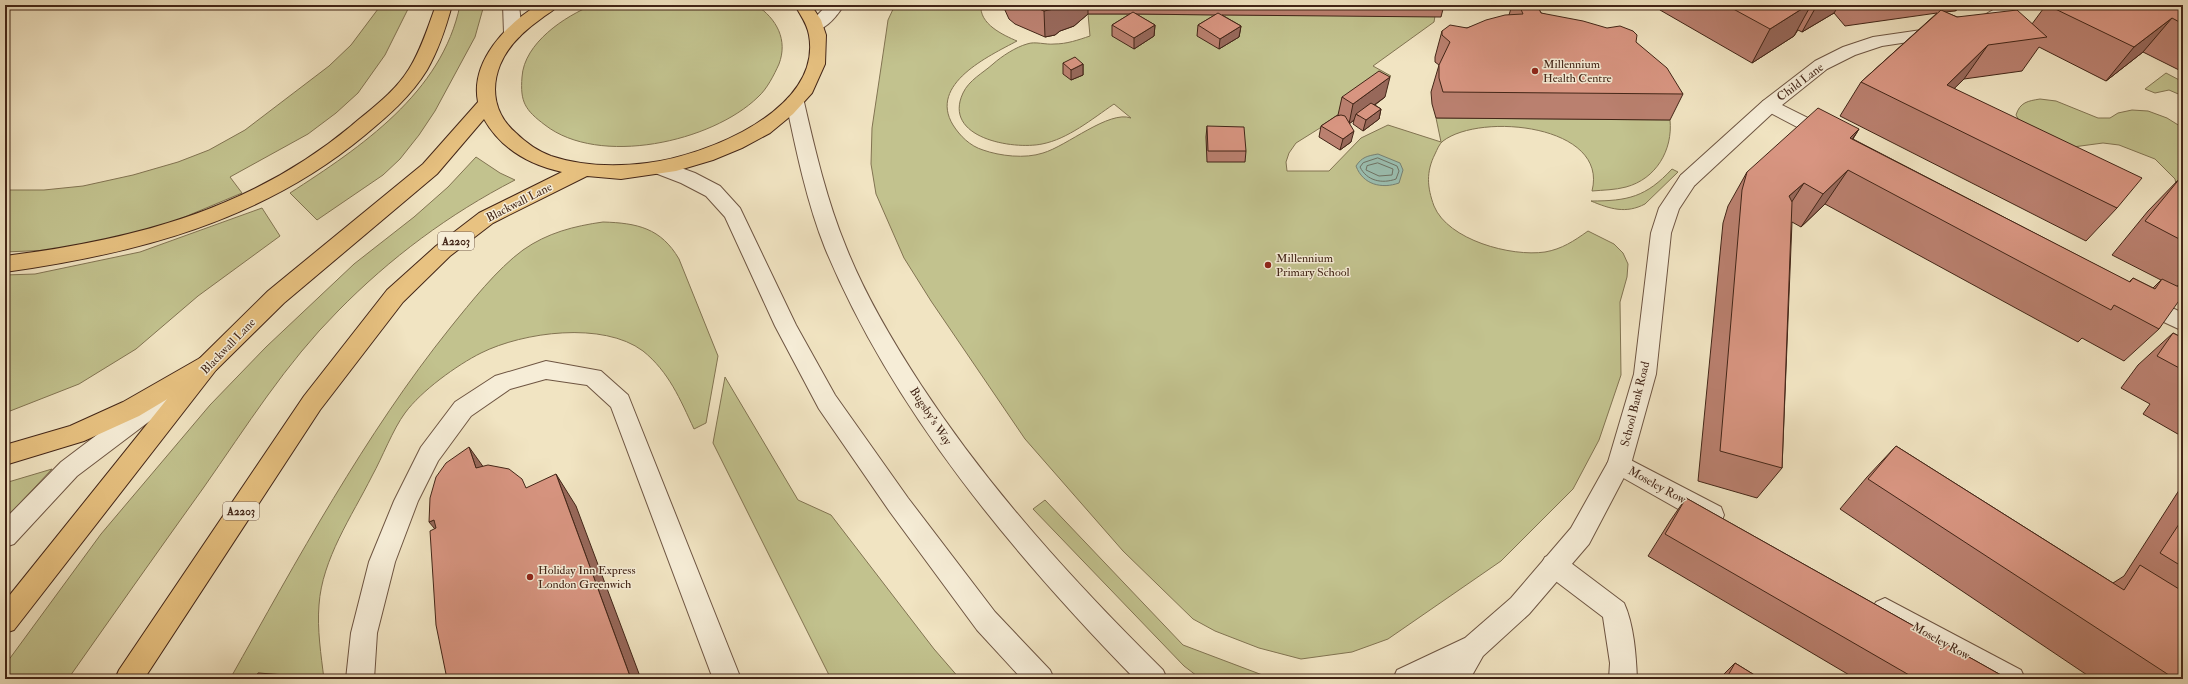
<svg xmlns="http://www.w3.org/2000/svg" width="2188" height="684" viewBox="0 0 2188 684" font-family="'IM FELL Double Pica',serif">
<rect width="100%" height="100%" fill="#f1e4c2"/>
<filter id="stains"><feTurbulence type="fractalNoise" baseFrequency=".005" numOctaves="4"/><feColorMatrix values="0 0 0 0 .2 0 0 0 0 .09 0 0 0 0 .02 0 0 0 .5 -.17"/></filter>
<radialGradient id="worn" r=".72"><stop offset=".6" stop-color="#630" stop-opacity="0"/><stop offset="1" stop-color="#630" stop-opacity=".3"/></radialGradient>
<g fill="#c2c28e" stroke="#827452">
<path d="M381,5H410L385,55L358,93L336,113L308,134L230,177L242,193L175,221L115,238L51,250L5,252V190H44L83,186L133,175L178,162L209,150L245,130L329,66L351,45Z"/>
<path d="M460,5H484L475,37L435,111L419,135L400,159L383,175L317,220L290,193C361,147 442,93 460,5Z"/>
<path d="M593,5H756C777,19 788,40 779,64C774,75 767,89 758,97C712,142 599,167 545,125C525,110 520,102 522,77C524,43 565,16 593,5Z"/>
<path d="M895,5H981C979,24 1003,35 1017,41C989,56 928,84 953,125C960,136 970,146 983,150C1000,156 1025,159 1043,153C1067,146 1109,110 1131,118L1114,104C1092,119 1068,139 1042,144C1013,150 942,138 963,93C969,80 983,73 993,64C1002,56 1016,47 1027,44C1035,41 1046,45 1054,44C1067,44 1078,40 1090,36L1088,14L1435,16L1434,22L1373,66L1391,76L1320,128L1296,143L1289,153L1286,162L1287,171H1329L1361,138L1388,125L1441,142L1436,118L1670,120C1673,150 1656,179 1626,187C1615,190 1603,190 1592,191C1609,125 1481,112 1443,141C1439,144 1437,150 1435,154C1426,172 1427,187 1434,206C1448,240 1511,257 1545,252C1562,249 1574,241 1588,231L1614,244L1623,253L1628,264L1627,277L1620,302L1621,375L1599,440L1573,489L1501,561L1388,639L1352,652L1301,659L1259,648L1215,631L1193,619L1123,551L1025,439L931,301L904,258L876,194L871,164L872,128L886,34L888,20Z"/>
<path d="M2166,73L2183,82V96L2169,90L2155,93L2145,89Z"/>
<path d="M2040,99L2056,101L2098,118H2110L2118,113L2132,110L2148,111L2167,118L2183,128V199L2177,189L2175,179L2155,159L2119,145L2103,143L2073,147L2021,124L2016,115C2020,102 2028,101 2040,99Z"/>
<path d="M476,157L500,173L515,180C449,214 390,258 338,311C286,363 246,427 204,487C158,551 113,615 68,679H5V665L101,534L210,405L266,347L354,264L414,217L448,187Z"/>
<path d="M1672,169L1678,172L1645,204C1626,214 1610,209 1591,201C1628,201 1646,197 1672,169Z"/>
<path d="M262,208L280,236L198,296L136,349L79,384L5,413V275L35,274L140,252Z"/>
<path d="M603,222C637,223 661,228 679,259L718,356L706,423L694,429C680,399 669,372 643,351C603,321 523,332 481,353C457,365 421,391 405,413C393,429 382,458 372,476C352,516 322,559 319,605C317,629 321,655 324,679H230C297,560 365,434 450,328C471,302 497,269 523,250C547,233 574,226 603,222Z"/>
<path d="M725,377L798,500L831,515L934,649L960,679H831L713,443Z"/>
<path d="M52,469L5,519V483Z"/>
<path d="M1045,500L1183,645L1273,679H1201L1184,666L1033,509Z"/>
</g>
<path fill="#9bbfb1" stroke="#778173" d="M1378,154L1400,163L1403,170L1399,183C1382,189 1363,185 1356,166C1362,157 1367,156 1378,154Z"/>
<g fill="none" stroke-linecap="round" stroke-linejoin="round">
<g stroke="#6e7264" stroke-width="1">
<path d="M1378,158L1397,166L1399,171L1396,179C1382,184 1367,181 1360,167L1363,163Z"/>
<path d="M1378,163L1393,169L1392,175L1379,176L1366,170L1367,166Z"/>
</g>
<g stroke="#6e5542" stroke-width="2">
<g id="service">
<path d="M1770,99L1836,132L1838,136L1836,140L1829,142L1822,140L1763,109L1761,105L1763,101Z"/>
<path d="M2142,294L2183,313V331L2134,308L2131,302L2134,296Z"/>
<path d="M546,361L601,371L628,395L741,679H713L611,407L587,385L546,379L510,389L471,416L438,461L418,501L395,562L377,633L374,679H346L351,633L369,562L394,501L421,447L455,402L495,376Z"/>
<path d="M163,389L171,391L174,398L171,405L77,476L14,544L5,547V519L61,462L155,391Z"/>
<path d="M1619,454L1721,507L1724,515L1721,523L1712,526L1703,523L1611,471L1607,464L1611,457Z"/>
<path d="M1554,554L1563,557L1624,603C1634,625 1636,655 1637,679H1609L1610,663L1603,617L1545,573L1541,565L1545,557Z"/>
<path d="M1885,598L2021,670L2025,679H1985L1876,618L1872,610L1876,602Z"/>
</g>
</g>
<g stroke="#6e5542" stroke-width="2">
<g id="pedestrian">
<path d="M2002,5H2021C2013,17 1987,34 1972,30L1969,26L1972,22Z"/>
<path d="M1942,27L1948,28L1951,32L1948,36L1882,46L1855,55L1827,69L1777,109L1695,185L1688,187L1681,185L1678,180L1681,175L1763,101L1815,61L1843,47L1873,37Z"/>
</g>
</g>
<g stroke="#6e5542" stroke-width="2">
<g id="minor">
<path d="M827,5H844C837,16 824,33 810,30L807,26Z"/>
<path d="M1688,173L1695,175L1698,180L1679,209L1671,233L1656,374L1631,464L1589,544L1529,614L1483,656L1470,679H1441L1443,675L1435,679H1393L1397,670L1465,638L1511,598L1571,528L1608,462L1634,374L1651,233L1659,208L1681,175Z"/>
</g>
</g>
<g stroke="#6e5542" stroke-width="2">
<g id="tertiary">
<path d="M503,5H519L522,33L519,37L513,38L507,37L504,33Z"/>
<path d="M795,96L802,98L804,102C815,150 827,201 846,247C865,295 893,342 921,385C990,490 1074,582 1163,670L1167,679H1135C1014,555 892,410 825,248C807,203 796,150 786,102L788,98Z"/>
<path d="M662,161L695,173L720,186L740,208L796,325L835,395L908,498L995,612L1050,670L1054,679H1022L977,630L890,512L819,409L775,326L725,217L706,196L681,183L655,173L652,168L655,163Z"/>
</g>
</g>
<g stroke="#422517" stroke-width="2">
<path id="primary" d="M538,5H558C554,11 548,13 542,18C525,30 508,45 500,65C490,90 495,115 516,133C526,143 538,151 551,156C581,166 616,167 647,163C705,156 823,110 809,35C807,23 800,15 795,5H811L821,20L826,35L825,64L812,93L793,114L770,133L742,148L713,160L676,171L621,179L587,176L493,223L450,256L403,302L320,410L144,679H115L119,670L304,396L387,290L436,246L479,213L562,172C530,165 501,149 484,119L437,174L284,303L216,370L14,630L5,633V601L200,358L268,291L423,164L478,102C470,62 506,24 538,5Z"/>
</g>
<g stroke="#422517" stroke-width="2">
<g id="trunk">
<path d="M436,5H452C446,27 439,49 427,70C411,96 388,116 365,135C262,221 135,254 5,272V256C132,240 250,210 351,126C371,109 395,92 409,69C421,50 428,27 436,5Z"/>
<path d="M208,355L216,358L219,364L216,370L139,416L84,441L5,465V445L70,426L123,402L200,358Z"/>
</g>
</g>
<use href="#service" fill="#f6edd7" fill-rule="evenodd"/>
<use href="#pedestrian" fill="#f6edd7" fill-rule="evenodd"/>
<use href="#minor" fill="#f6edd7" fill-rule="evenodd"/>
<use href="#tertiary" fill="#f6edd7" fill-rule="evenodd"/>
<use href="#primary" fill="#e8c281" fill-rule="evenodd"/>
<use href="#trunk" fill="#e8c281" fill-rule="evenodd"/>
</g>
<g fill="#ba806f" stroke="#422517">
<path d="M1004,5H1444L1441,17L1222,15L1241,26L1239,37L1219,49L1197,36L1198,25L1215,15L1136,14L1155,25L1154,36L1134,49L1112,36V25L1130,14H1088L1074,26L1060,31L1055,35L1045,37L1015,24L1009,19L1004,8Z"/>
<path d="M1512,5H1540L1539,9L1541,13L1636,42L1683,94L1670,120L1436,118L1432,104L1431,92L1439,65L1435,62V57L1442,31L1467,28L1509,15Z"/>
<path d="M1654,5H1964L1955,11L1945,12L1957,17L2032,24L2046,5H2183V72L2143,52L2106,81L2039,47L2022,71L1964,79L1954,88L2117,208L2086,241L1840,116L1861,82L1937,13L1845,26L1834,13L1802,32L1798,30L1794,36L1752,63L1660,10Z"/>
<path d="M1063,63L1083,64V75L1071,80L1063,74Z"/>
<path d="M1342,97H1385L1375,105L1381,109L1379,119L1363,131L1353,124L1354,120L1349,124L1351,142L1340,150L1319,137L1321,126L1338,115Z"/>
<path d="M1207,126L1246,151L1245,162H1207L1206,137Z"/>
<path d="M1859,129L1853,139L2129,282L2133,278L2153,288L2161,280L2112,255L2148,211L2181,177L2183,178V281L2177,286L2159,329L2124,361L2082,338L2078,342L1825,204L1801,227L1792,222L1782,468L1757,498L1698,481L1723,223L1728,206L1747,172Z"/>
<path d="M2173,333L2183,338V437L2143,414L2150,404L2121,388L2138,365Z"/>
<path d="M1896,446L2113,583L2124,576L2183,484V679H2093L1840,509L1867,477Z"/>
<path d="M1686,498L2008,679H1856L1648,556L1670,521Z"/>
<path d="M1735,663L1761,679H1719Z"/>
</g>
<g fill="#97685a" stroke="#422517">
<path d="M1059,5H1088V14L1074,26L1060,31L1055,35L1045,37L1044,11Z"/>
<path d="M1808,5H1811L1794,36L1752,63L1770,29Z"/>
<path d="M1817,5H1839L1834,13L1802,32Z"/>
<path d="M1959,5H1964L1955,11Z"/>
<path d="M2172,18L2143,52L2106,81L2134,47Z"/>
<path d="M1155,25L1154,36L1134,49V38Z"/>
<path d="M1241,26L1239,37L1219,49L1220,39Z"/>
<path d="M1988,45L1964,79L1927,115L1947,85Z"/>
<path d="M1083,64V75L1071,80V70Z"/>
<path d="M1390,77L1385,97L1359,116L1356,114L1354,120L1349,124L1353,104Z"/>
<path d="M1381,109L1379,119L1363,131L1366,120Z"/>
<path d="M1859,129L1837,163L1850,138Z"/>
<path d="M1354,131L1351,142L1340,150L1343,139Z"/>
<path d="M1848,170L1825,204L1801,227L1823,194Z"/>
<path d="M1804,183L1782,217L1789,196Z"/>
<path d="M469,447L492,479L476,468Z"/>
<path d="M556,474L576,506L641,679H631Z"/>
<path d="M434,520L455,553L429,522Z"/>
<path d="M286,675L291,679H284Z"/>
</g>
<g fill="#d89581" stroke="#422517">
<path d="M1030,5H1059L1054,9L1044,11Z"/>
<path d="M1518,5H1539L1538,7L1541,13L1583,21L1607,28L1620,26L1633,31L1637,35L1636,42L1667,68L1683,94L1443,92L1439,78V65L1450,42L1442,35V31L1450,25L1467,28L1486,20L1505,15L1523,14L1520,7Z"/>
<path d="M1726,5H1808L1770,29Z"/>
<path d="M2047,5H2183V24L2172,18L2134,47Z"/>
<path d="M1941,10L1957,17L2017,10L2047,37L1988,45L1947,85L2142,178L2117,208L1861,82Z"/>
<path d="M1133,12L1155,25L1134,38L1112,25Z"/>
<path d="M1218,13L1241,26L1220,39L1198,25Z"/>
<path d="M1075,57L1083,64L1071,70L1063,63Z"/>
<path d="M1379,71L1390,77L1353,104L1342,97Z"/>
<path d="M1371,103L1381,109L1366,120L1356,114Z"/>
<path d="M1818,108L1859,129L1850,138L2130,282L2133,278L2155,289L2162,279L2183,289V295L2159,329L2114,305L2111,310L1848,170L1823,194L1804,183L1789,196L1792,202L1782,468L1720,451L1742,190L1747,172Z"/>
<path d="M1341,115L1345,116L1354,131L1343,139L1321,126L1336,116Z"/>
<path d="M1207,126L1244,127L1246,151H1208Z"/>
<path d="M2181,177L2183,178V241L2145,221Z"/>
<path d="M2173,333L2183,338V370L2157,356Z"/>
<path d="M2183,378V384L2180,382Z"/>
<path d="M1896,446L2124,590L2140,565L2179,589L2183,583V679H2175L1868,479Z"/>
<path d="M469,447L476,468L488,465L509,469L522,479L526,488L556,474L631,679H447L436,625L430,531L436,528L434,520L429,522L430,498L436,477L446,463Z"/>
<path d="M1686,498L2008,679H1916L1665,534Z"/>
<path d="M2183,518V567L2160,553Z"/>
<path d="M1735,663L1761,679H1726Z"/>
<path d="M258,673L286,675L284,679H255Z"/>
</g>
<g fill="#8f2418" stroke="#f6edd7" stroke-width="1.5">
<circle cx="1535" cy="71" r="4"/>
<circle cx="1268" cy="265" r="4"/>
<circle cx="530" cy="577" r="4"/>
</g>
<g text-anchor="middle" stroke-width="3" stroke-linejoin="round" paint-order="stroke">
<g fill="#f6edd7" stroke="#786151" stroke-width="1">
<rect x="438" y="232" width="36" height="18" rx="3"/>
<rect x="223" y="502" width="36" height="18" rx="3"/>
</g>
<g font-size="11" font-weight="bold" fill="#422517">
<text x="456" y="245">A2203</text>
<text x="241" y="515">A2203</text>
</g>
<g font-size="12" fill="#422517" stroke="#f6edd7" text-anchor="start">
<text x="1543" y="68">Millennium<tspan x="1543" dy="14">Health Centre</tspan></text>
<text x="1276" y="262">Millennium<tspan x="1276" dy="14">Primary School</tspan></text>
<text x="538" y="574">Holiday Inn Express<tspan x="538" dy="14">London Greenwich</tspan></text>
</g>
<g font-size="12" fill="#422517" stroke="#f6edd7">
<text transform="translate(1800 82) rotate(-37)" y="4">Child Lane</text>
<text transform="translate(519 202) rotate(-27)" y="4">Blackwall Lane</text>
<text transform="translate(228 346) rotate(-46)" y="4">Blackwall Lane</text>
<text transform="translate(1635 404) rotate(-76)" y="4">School Bank Road</text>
<text transform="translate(931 416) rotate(57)" y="4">Bugsby's Way</text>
<text transform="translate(1657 485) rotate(29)" y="4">Moseley Row</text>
<text transform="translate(1941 641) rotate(29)" y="4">Moseley Row</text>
</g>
</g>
<rect width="2188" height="684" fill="none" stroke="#f1e4c2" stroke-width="20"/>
<rect x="6" y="6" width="2176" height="672" fill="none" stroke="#422517" stroke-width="2"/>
<rect x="10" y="10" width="2168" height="664" fill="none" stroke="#422517"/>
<rect width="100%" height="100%" filter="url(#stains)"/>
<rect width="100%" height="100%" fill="url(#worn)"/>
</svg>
